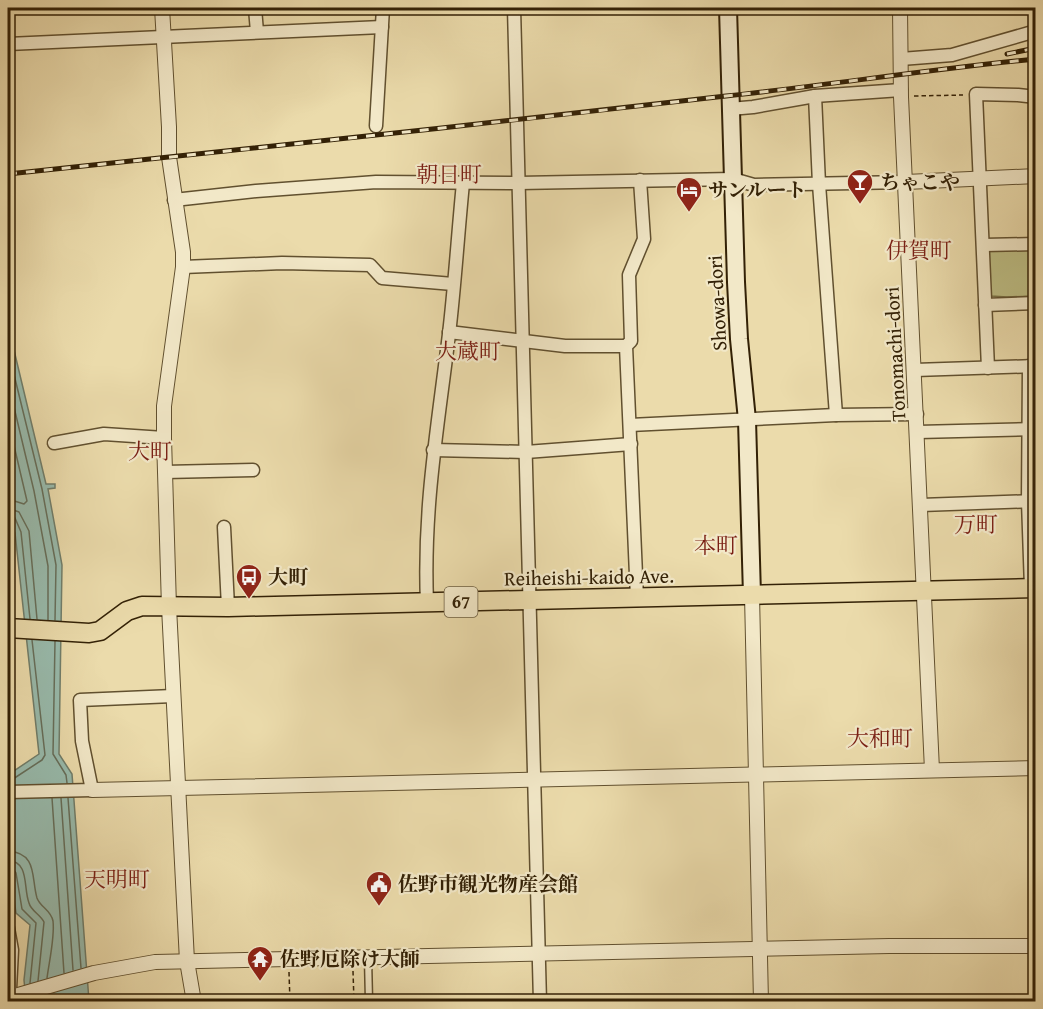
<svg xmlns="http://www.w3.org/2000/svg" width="1043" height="1009" viewBox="0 0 1043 1009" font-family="'Gentium Book Plus','Noto Serif JP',serif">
<rect width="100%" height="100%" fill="#ebdbab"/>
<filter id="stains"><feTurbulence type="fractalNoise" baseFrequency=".00333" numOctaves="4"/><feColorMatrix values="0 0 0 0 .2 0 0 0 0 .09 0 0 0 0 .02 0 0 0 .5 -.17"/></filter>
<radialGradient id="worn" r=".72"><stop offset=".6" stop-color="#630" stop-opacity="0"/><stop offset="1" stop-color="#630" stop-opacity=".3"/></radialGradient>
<path fill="#bdbe84" stroke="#787045" stroke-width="1.5" d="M1035,246V296L1007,297L991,296L985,247Z"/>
<path fill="#98bbad" stroke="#707d6a" stroke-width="1.5" d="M8,325L46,484H55V488L48,489L62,565L59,754L72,774L89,1001H26L24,980L30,925L16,913L8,856V775L39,754L15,533L8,517Z"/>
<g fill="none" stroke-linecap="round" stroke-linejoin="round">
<g stroke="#666e5a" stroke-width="1.5">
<path d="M8,350L42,489L56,565L55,620"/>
<path d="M8,382L34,491L48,566V620"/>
<path d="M8,420L27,501L24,504L8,499"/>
<path d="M8,508L19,512L29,531L37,619"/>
<path d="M8,516L15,518L21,532L30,619"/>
<path d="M55,641L53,754L66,775L67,783"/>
<path d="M8,779H13L42,760L45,755L32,640"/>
<path d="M52,798L64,973"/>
<path d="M61,798L73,970"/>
<path d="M68,798L81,968"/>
<path d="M8,851C38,853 31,878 37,898C40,907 51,910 53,921C55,937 49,962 47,978"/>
<path d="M8,860C30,862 23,888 29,903C31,911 40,914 44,922L38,981"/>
<path d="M8,868L13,869L16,873L22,909L36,923L30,983"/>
</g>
<g stroke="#61502f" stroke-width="9">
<path id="service" d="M368,958L369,1001"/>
</g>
<g stroke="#61502f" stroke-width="15">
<g id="minor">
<path d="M255,8L257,32"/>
<path d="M514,8L540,1002"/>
<path d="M8,44L382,27"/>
<path d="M901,59L952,55L1036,31"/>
<path d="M815,96L819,184L836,415"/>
<path d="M730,109L753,107L815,96L901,90"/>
<path d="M376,126L383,8"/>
<path d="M174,200L256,191L376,182L519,183L733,179L754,185L906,182"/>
<path d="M984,245L1036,244"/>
<path d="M183,267L282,263L370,265L382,278L453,284"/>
<path d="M985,305L1036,303"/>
<path d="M449,332L565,346H626"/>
<path d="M1029,366L1028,501L1031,588"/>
<path d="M988,368L976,94L1018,95L1036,97"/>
<path d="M915,370L1036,366"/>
<path d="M630,425L836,415L917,414"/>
<path d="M918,432L1036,429"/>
<path d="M54,443L104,434L164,438"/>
<path d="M433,450L526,452L631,444"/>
<path d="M165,472L253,470"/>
<path d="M921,505L1034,501"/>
<path d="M224,527L228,607"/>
<path d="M637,598L626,346L631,341L629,275L644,239L640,180"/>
<path d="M427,603C423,508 438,426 449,334C455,283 458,233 463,183"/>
<path d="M8,792L92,790L82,741L80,700L173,696"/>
<path d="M8,928L12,950L10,989L12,1002"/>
</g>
</g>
<g stroke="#61502f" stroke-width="16">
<g id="tertiary">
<path d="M162,8L169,127V157L183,252V267L164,406V438L169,607L187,961L194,1002"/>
<path d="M900,8L901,97L932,770"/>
<path d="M906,182L1036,176"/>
<path d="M752,595L761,1002"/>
<path d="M92,790L1036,768"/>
<path d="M8,998L94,973L155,962L889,946H1036"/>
</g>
</g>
<g stroke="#332106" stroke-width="20">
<path id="secondary" d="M728,8L736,282L739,339L747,420L752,595"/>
</g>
<g stroke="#332106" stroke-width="21">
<path id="primary" d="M8,628L89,633L100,631L127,611L142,606L228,607L1036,588"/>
</g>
<g stroke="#332106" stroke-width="1.5" stroke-dasharray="4.5 3" stroke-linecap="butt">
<path d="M914,96L963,95"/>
<path d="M353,971L354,1002"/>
<path d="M289,972L290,1002"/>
</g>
<use href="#service" stroke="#f2e8c8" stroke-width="6"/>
<use href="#minor" stroke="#f2e8c8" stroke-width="12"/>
<use href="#tertiary" stroke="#f2e8c8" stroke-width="14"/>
<use href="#secondary" stroke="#f2e8c8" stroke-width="16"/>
<use href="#primary" stroke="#ebdbab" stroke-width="18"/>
<g stroke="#332106" stroke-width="5">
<g id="rail">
<path d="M1007,54L1036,48"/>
<path d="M8,174C247,149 487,124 726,96C829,85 932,69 1036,59"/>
</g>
</g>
<use href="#rail" stroke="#f2e8c8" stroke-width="3" stroke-dasharray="9" stroke-linecap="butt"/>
</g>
<defs>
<g id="bar-pin" transform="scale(1.35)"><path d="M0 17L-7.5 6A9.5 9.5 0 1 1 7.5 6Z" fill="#8f2418" stroke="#f2e8c8"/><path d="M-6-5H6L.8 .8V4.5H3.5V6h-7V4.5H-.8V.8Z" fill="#fff"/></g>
<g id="hotel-pin" transform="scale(1.35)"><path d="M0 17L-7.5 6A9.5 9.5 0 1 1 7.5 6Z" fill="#8f2418" stroke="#f2e8c8"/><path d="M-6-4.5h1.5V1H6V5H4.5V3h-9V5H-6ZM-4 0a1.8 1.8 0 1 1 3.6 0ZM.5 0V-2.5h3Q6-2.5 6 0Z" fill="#fff"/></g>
<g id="bus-pin" transform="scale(1.35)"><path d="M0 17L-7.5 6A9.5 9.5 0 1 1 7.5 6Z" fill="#8f2418" stroke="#f2e8c8"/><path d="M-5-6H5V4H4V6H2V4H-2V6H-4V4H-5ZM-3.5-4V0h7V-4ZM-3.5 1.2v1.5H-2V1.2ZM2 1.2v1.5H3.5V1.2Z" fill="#fff"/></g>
<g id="civic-pin" transform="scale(1.35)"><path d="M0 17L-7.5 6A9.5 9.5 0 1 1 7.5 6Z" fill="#8f2418" stroke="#f2e8c8"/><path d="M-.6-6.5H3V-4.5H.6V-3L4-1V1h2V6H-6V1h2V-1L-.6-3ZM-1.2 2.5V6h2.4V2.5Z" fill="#fff"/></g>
<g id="temple-pin" transform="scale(1.35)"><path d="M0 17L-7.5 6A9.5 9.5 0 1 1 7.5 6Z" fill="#8f2418" stroke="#f2e8c8"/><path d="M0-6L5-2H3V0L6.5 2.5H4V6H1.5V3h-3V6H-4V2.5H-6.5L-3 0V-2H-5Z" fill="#fff"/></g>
</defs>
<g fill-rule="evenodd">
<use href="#bar-pin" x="860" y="182"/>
<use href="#hotel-pin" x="689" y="190"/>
<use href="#bus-pin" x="249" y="577"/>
<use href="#civic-pin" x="379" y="884"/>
<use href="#temple-pin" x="260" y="959"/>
</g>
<g text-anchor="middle" stroke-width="4.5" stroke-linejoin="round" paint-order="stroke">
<rect fill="#f2e8c8" stroke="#6c5d40" stroke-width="1.5" x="444.5" y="587" width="33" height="30" rx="4.5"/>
<g font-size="18" font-weight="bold" fill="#332106">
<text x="461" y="608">67</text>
</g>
<g font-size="20" font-weight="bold" fill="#332106" stroke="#f2e8c8" text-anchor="start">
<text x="880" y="189">ちゃこや</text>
<text x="708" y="197">サンルート</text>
<text x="268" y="584">大町</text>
<text x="398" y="891">佐野市観光物産会館</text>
<text x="280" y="966">佐野厄除け大師</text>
</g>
<g font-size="20" fill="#332106" stroke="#f2e8c8">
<text transform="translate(717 303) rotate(-93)" y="7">Showa-dori</text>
<text transform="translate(895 354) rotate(-93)" y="7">Tonomachi-dori</text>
<text transform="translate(589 577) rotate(-1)" y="7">Reiheishi-kaido Ave.</text>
</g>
<g font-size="22" fill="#7a1f14" stroke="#f2e8c8">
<text x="449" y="182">朝日町</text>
<text x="919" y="258">伊賀町</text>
<text x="468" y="359">大蔵町</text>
<text x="150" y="459">大町</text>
<text x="976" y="532">万町</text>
<text x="716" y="553">本町</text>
<text x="880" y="746">大和町</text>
<text x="117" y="887">天明町</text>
</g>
</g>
<rect width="1043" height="1009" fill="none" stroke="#ebdbab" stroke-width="30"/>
<rect x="9" y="9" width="1025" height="991" fill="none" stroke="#332106" stroke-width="3"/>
<rect x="15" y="15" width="1013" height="979" fill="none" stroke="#332106" stroke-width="1.5"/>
<rect width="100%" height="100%" filter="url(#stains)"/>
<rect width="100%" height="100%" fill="url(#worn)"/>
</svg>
